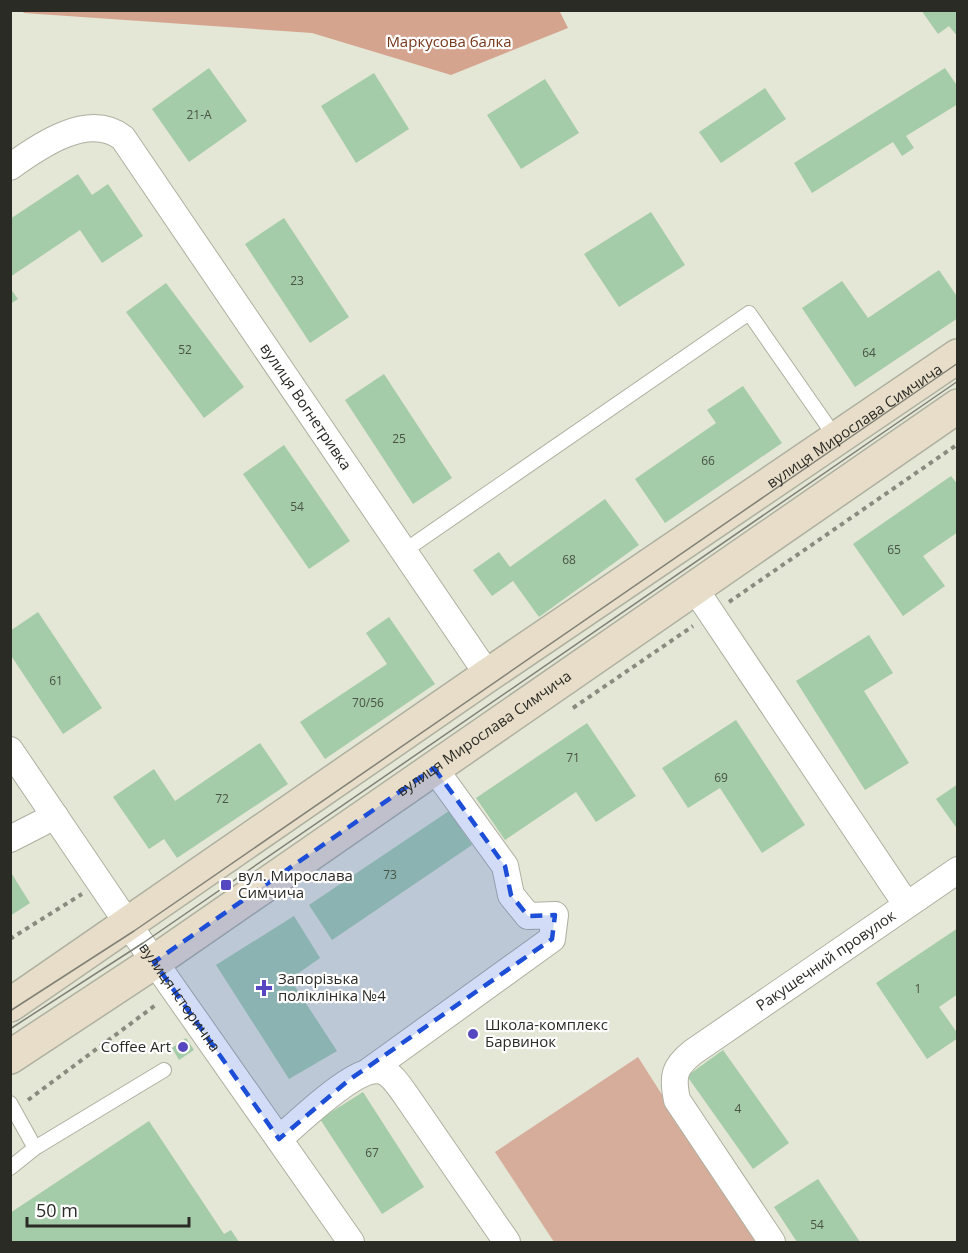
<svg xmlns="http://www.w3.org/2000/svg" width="968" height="1253" viewBox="0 0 968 1253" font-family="'Open Sans',sans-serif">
<rect width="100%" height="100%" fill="#e4e6d6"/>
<path fill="#d6ad9b" d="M638,1057L756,1242H554L495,1152Z"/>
<path fill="#d5a48f" d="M559,10L568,28L451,75L312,33L24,13L22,11Z"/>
<g fill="#a5cca8">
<path d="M921,10H958V37L949,26L938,34Z"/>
<path d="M209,68L247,121L189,162L152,109Z"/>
<path d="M945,68L958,87V104L906,136L914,148L902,156L893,142L812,193L794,163Z"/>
<path d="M374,73L409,129L356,163L321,106Z"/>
<path d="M545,79L579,133L521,169L487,115Z"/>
<path d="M765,88L786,119L721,163L699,132Z"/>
<path d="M78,174L92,195L108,184L143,236L102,263L80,230L10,277V219Z"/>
<path d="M651,212L685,265L619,307L584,254Z"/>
<path d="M284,218L349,317L310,343L245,244Z"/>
<path d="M939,270L958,298V318L855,387L802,308L842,281L868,318Z"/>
<path d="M166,283L244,387L204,418L126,312Z"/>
<path d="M10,288L18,299L10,304Z"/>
<path d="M384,374L452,478L413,504L345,400Z"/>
<path d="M743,386L782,443L665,523L635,479L716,423L707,410Z"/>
<path d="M284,445L350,541L309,569L243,474Z"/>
<path d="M951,476L958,485V532L923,556L945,586L903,616L853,544Z"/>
<path d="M605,499L639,545L539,617L513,581L492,596L473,570L499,552L510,567Z"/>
<path d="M38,612L102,708L63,734L10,654V631Z"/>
<path d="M389,617L435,684L325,759L300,722L387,664L366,633Z"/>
<path d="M869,635L893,673L864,691L909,763L865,790L796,681Z"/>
<path d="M736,720L805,825L762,853L720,788L688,808L662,768Z"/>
<path d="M587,723L636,796L596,822L576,792L505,840L476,798Z"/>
<path d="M260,743L288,784L177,858L164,839L149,849L113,797L154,769L175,801Z"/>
<path d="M958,784V830L936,799Z"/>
<path d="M449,811L472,845L332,940L309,905Z"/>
<path d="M10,871L30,903L10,916Z"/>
<path d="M294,916L320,958L290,979L337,1051L289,1079L216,965Z"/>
<path d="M958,928V994L939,1007L958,1034V1038L927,1059L876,983Z"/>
<path d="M186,1038L194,1050L179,1060L172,1048Z"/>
<path d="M723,1050L789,1143L753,1169L687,1076Z"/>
<path d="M363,1092L424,1187L382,1214L320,1119Z"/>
<path d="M149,1121L224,1234L231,1230L239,1242H10V1213Z"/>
<path d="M818,1179L860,1242H797L774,1207Z"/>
</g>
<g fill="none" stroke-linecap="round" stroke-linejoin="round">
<g stroke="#aeb0a0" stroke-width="16">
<g id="lane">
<path d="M404,551L749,313L836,438"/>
<path d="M10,1103L35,1148"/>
<path d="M10,1168L35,1148L164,1070"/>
</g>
</g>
<g stroke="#aeb0a0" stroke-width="28">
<g id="street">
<path id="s1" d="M10,167C39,146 89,111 123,138L488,675"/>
<path d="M695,589L906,904"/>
<path id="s2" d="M10,750L128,924L351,1242"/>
<path d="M10,839L55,816"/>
<path d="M369,1071L552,939L555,915L528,916L511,895L505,866L434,768"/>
<path d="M279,1139C299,1122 357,1064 382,1071C392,1074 399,1086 405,1094L507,1242"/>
<path id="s3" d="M772,1242L677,1100C672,1076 674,1067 693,1052L958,870"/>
</g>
</g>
<g stroke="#aeb0a0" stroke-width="36">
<g id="secondary">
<path id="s4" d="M10,1005L488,675L958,356"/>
<path id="s5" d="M10,1057L154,962L958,406"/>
</g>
</g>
<g stroke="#898b7f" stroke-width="4" stroke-dasharray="4.5 4.5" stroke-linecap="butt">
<path d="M729,602L958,444"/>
<path d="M573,708L693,626"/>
<path d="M10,939L82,894"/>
<path d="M28,1100L157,1004"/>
</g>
<use href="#lane" stroke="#fff" stroke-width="14"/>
<use href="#street" stroke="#fff" stroke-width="26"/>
<use href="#secondary" stroke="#e8ddc9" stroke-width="33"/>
<g stroke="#808177" stroke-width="1.5">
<path d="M10,1011L134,931L958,363"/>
<path d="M10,1029L143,943L958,381"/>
</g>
</g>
<path fill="#1d4ed8" fill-opacity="0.2" stroke="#1d4ed8" stroke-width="4.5" stroke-dasharray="12 8" stroke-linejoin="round" d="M434,768L505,866L511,895L528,916L555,915L552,939L349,1080L279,1139L154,962Z"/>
<g fill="#5447bf" stroke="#fff" stroke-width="2">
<rect x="220" y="879" width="12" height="12" rx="3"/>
<path d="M261 979h6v6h6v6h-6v6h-6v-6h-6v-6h6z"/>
<circle cx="473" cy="1034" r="6"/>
<circle cx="183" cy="1047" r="6"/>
</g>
<g text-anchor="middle" stroke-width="4.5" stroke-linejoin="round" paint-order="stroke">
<g font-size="12" fill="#495346">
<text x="199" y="119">21-А</text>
<text x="297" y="285">23</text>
<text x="185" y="354">52</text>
<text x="869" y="357">64</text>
<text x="399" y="443">25</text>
<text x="708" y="465">66</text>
<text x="297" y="511">54</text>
<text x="894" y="554">65</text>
<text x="569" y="564">68</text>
<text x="56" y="685">61</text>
<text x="368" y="707">70/56</text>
<text x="573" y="762">71</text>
<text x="721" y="782">69</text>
<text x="222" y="803">72</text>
<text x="390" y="879">73</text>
<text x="918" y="993">1</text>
<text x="738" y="1113">4</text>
<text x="372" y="1157">67</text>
<text x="817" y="1229">54</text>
</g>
<g font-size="15" fill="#76381a" stroke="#fff">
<text x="449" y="47">Маркусова балка</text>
</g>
<g font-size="15" fill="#2a2b25" stroke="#fff">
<text dy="5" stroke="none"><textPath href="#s1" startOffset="450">вулиця Вогнетривка</textPath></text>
<text dy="5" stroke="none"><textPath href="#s4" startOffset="1024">вулиця Мирослава Симчича</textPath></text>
<text dy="5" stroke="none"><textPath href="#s5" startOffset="574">вулиця Мирослава Симчича</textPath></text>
<text dy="5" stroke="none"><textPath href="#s3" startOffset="387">Ракушечний провулок</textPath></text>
<text dy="5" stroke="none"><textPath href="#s2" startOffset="300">вулиця Історична</textPath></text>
</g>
<g font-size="15" fill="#2a2b25" stroke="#fff" text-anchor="start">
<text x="238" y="881">вул. Мирослава<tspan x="238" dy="17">Симчича</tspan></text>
<text x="278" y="984">Запорізька<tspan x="278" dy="17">поліклініка №4</tspan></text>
<text x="485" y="1030">Школа-комплекс<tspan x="485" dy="17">Барвинок</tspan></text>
<text x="171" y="1052" text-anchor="end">Coffee Art</text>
</g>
</g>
<rect width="968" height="1253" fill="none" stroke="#2a2b25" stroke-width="24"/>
<path d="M27 1217v9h162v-9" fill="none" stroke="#2a2b25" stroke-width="3"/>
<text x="36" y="1217" font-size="18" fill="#2a2b25" stroke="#ffffff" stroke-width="4.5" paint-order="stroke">50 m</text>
</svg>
